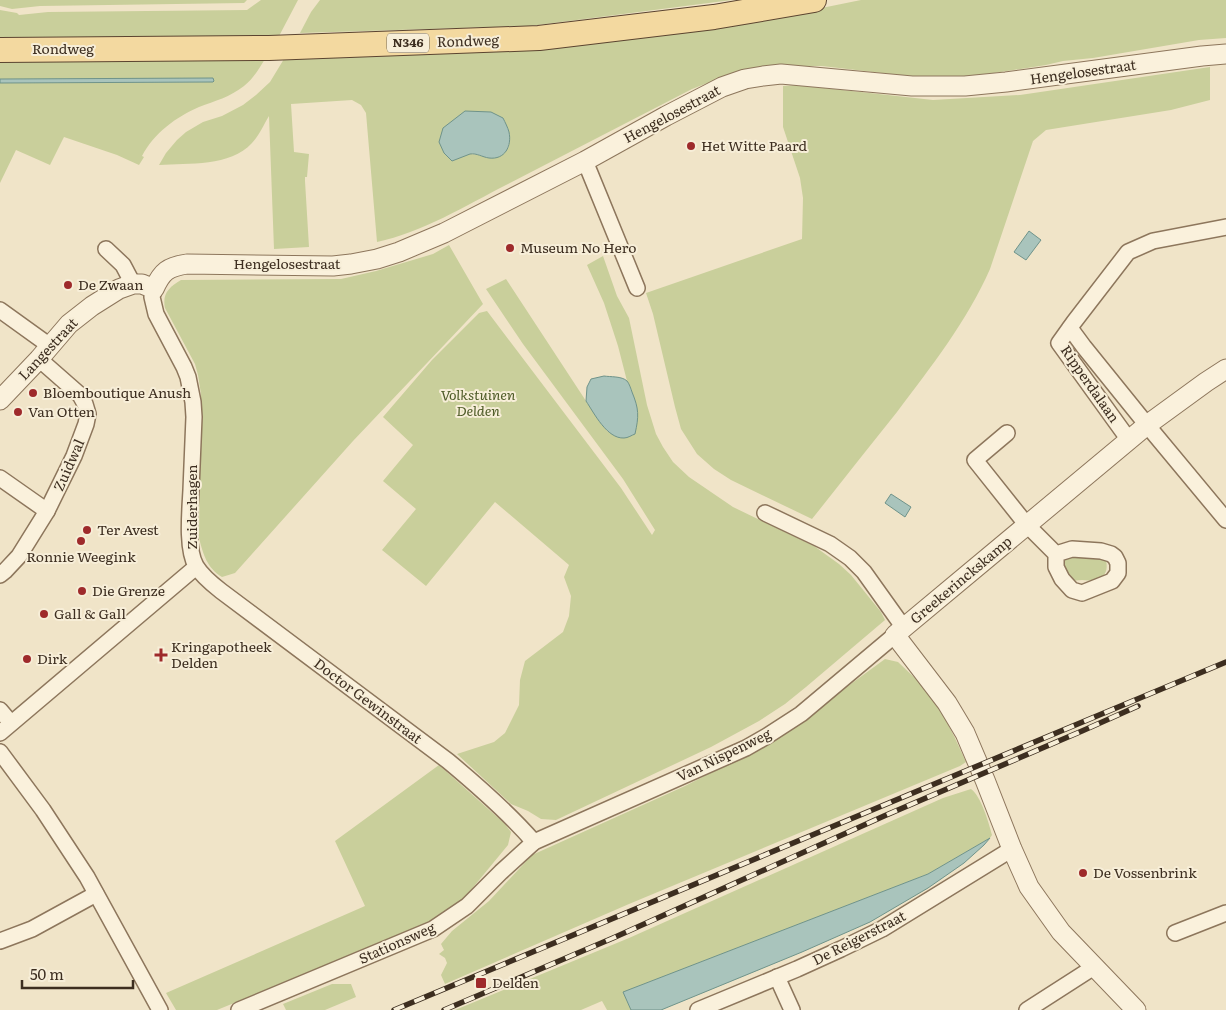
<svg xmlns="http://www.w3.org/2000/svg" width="1226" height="1010" viewBox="0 0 1226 1010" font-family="Literata,serif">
<rect width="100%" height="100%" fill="#f0e4c8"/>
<g fill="#c9cf9b" fill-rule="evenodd">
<path d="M0,0H247L244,3L40,6L12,9L0,6Z"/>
<path d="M261,0H298L278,38L0,41V10L17,13L19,15L48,12L247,10Z"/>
<path d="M320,0H732L530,26L300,33L311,12Z"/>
<path d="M861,0H1226V38L1199,40L1093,58L1063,61L1046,65L975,76L928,77L899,75L822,66H785L718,79L692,89C630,121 568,153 506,185C467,205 421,233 377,242L366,113L361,105L352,100L291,104L294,152L309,154L307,177H305V181L309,247L274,249L269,116C263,126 260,134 252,143C230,167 189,163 159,165L166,153L177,140L186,132L203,122L222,116L243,105L256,95L270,82L287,54L802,12ZM503,118L509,132V147L489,158L480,155L471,154Z"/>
<path d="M265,59C259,69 253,79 244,86C230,97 215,101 199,107C176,117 154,133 142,156L144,157L139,165L117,155L64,137L50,165L16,150L0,183V83L213,82L139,79H0V61Z"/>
<path d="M1210,67V100L1171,110L1046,130L1033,141L990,269C967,321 931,367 897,412C868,448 840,484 812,519L731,480L714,469L697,454L681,429L675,407L653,314L646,293L802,239L803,198L800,178L783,127V86L797,85L933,100L1020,95Z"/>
<path d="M449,245L483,304L353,441L235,573L222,577C207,568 203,554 199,538L201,394L198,375L195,364L165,308C162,294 169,287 181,280L341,279L376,271L433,254Z"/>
<path d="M603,256L617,296L629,318L647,405L656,434L663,447L673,462L689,477L733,507L814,546L839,564L851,575L881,612L885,620L806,687L785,704L759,721L711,747L556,820L541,819L528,811L511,804L457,754L494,742L505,733L519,705L520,680L525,661L563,632L569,616L571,596L564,577L569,565L495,502L426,586L382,550L416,509L383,481L413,445L383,417L432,360L479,313L487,311L621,488L652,535L655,530L623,479L523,344L486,289L506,279L586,401L608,432L631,389L627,381L618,346L604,303L587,265Z"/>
<path d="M1100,555L1106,560C1110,578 1097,582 1082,580C1079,580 1076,581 1073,580C1066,577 1063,566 1060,560L1063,557Z"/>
<path d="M885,659L898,662L917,680L942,713L954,736L966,762L960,766L629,904L445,984L441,975L447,963L445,958L439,954L444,950L441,944L452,931L489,901L532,855L685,786L770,743Z"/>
<path d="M439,765L505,824L511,832L508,845L461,902L418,928L217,1010H176L166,993L365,906L335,841Z"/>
<path d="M971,789C981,796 989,823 992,835L990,838L928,874L624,992L631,1010H607L602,1001L581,1010H455L629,938L943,798Z"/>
<path d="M332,984H351L356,997L325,1010H286L283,1004Z"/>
</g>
<g fill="#a9c4bc" stroke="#6f938a">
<path d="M213,78L214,81L213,82L0,83V79Z"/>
<path d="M465,111L491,112L503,118C505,122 508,128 509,132C512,146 505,160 489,158C482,157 477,153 470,154C464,156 458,159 452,161L444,153L439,142L443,128Z"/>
<path d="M1029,231L1041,240L1026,260L1014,252Z"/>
<path d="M604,376C610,377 622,376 627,381C629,383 631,389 632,392C639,409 639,416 635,434C632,435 628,438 624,438C607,439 594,413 586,401L587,387L591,379Z"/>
<path d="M891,494L911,507L905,517L885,503Z"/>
<path d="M990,838L984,845L964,863L928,888L870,922L802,952L661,1010H631L623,992L928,874Z"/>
</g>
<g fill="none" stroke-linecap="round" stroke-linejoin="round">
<g stroke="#8d765c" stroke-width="18">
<g id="minor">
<path d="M585,161L637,288"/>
<path d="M106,249L123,265L133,284"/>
<path d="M154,289L152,297L156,314L184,367L188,377L193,402L194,417C193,441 192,466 191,490C190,510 186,549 196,566C202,576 212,584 221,591L448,761C478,786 508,812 534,842"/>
<path d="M0,310L50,346"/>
<path d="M1070,328L1084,347L1147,425L1226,520"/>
<path d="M1007,433L975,460L1026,524L1056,554L1072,549L1101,551L1111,554L1115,557L1118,563V573L1112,581L1082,593L1072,590L1062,579L1056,567V554"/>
<path d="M1129,440L1059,343L1074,322L1128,252L1153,241L1226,227"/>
<path d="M0,478L47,511"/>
<path d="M765,513L830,544L850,558L864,572L904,628"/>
<path d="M0,575L5,571L19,556L47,511L74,456L86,424L88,414L85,404L80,395L39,359"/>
<path d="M0,710L11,723"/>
<path d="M0,733L196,567"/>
<path d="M0,752L43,810L87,877L160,1010"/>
<path d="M1175,933L1226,913"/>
<path d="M0,941L32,929L96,894"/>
<path d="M777,977L792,1010"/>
<path d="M239,1010L433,929L467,906L501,872L534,842L746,748L767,736L801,714L895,635"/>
<path d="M698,1010L797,969L841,949L882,929L1012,849"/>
<path d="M1027,1010L1094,967"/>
</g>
</g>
<g stroke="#8d765c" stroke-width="21">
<g id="tertiary">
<path d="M0,400L39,359L69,324L92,306L119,289L133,284H142L154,289C162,271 168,267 187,264L333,266L351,264L377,259L399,252L444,233L585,161L666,116L722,87L745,79L763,76L781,74L912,86H965L1006,82L1202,56L1226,54"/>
<path d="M1136,1010L1061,932L1029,887L1012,849L985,780L965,733L947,703L895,635L1147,425L1206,382L1226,369"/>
</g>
</g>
<g stroke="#5b4430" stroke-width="26">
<path id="primary" d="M0,50L269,48L539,38L714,17L814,0"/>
</g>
<use href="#minor" stroke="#faf1dc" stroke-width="15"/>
<use href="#tertiary" stroke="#faf1dc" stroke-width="19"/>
<use href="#primary" stroke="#f3d9a0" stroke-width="24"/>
<g stroke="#3d2e20" stroke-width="5.5">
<g id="rail">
<path d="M394,1010L1226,662"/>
<path d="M444,1010L613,938L884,816L1082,731L1138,706"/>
</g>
</g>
<use href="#rail" stroke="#f7eed8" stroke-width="4" stroke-dasharray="11" stroke-linecap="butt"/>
</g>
<g fill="#9e2a2b" stroke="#f7eed8" stroke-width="2">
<circle cx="691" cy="146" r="5"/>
<circle cx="510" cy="248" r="5"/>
<circle cx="68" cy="285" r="5"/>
<circle cx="33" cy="393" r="5"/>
<circle cx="18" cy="412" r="5"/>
<circle cx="87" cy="530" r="5"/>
<circle cx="81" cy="541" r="5"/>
<circle cx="82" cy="591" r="5"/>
<circle cx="44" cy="614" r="5"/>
<path d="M158.5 647.5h5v5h5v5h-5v5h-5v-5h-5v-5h5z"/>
<circle cx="27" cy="659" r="5"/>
<circle cx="1083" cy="873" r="5"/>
<rect x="475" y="977" width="12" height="12" rx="2.5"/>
</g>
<g text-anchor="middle" stroke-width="4" stroke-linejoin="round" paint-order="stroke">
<rect fill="#f7eed8" stroke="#756857" stroke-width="1" x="387" y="33.5" width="42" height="19" rx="4"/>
<g font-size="12" font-weight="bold" fill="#3d2e20">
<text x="408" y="47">N346</text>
</g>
<g font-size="14" fill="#3d2e20" stroke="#f7eed8">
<text transform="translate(468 41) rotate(-2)" y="5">Rondweg</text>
<text x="63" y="54">Rondweg</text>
<text transform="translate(1083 72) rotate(-8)" y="5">Hengelosestraat</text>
<text transform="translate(672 114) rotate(-28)" y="5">Hengelosestraat</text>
<text x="287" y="269">Hengelosestraat</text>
<text transform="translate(48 349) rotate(-47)" y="5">Langestraat</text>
<text transform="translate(1090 384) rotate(55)" y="5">Ripperdalaan</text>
<text transform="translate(69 465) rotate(-66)" y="5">Zuidwal</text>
<text transform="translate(192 507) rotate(-90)" y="5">Zuiderhagen</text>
<text transform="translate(961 580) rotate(-40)" y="5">Greekerinckskamp</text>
<text transform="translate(368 701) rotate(37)" y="5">Doctor Gewinstraat</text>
<text transform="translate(724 755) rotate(-26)" y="5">Van Nispenweg</text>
<text transform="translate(859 938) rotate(-27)" y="5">De Reigerstraat</text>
<text transform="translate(397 943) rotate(-24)" y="5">Stationsweg</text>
</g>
<g font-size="14" fill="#3d2e20" stroke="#f7eed8" text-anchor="start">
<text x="701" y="151">Het Witte Paard</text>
<text x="520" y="253">Museum No Hero</text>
<text x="78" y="290">De Zwaan</text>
<text x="43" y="398">Bloemboutique Anush</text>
<text x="28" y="417">Van Otten</text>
<text x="97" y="535">Ter Avest</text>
<text x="81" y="562" text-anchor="middle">Ronnie Weegink</text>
<text x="92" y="596">Die Grenze</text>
<text x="54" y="619">Gall &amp; Gall</text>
<text x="171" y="652">Kringapotheek<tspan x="171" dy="16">Delden</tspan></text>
<text x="37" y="664">Dirk</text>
<text x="1093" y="878">De Vossenbrink</text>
<text x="492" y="988">Delden</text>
</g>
<g font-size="14" font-style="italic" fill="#4d5a26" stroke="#f7eed8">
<text x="478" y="400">Volkstuinen<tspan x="478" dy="16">Delden</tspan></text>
</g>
</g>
<path d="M22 980v8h111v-8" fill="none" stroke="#3d2e20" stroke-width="2.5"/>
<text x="30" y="980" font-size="15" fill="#3d2e20" stroke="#f7eed8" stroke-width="4" paint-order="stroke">50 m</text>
</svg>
